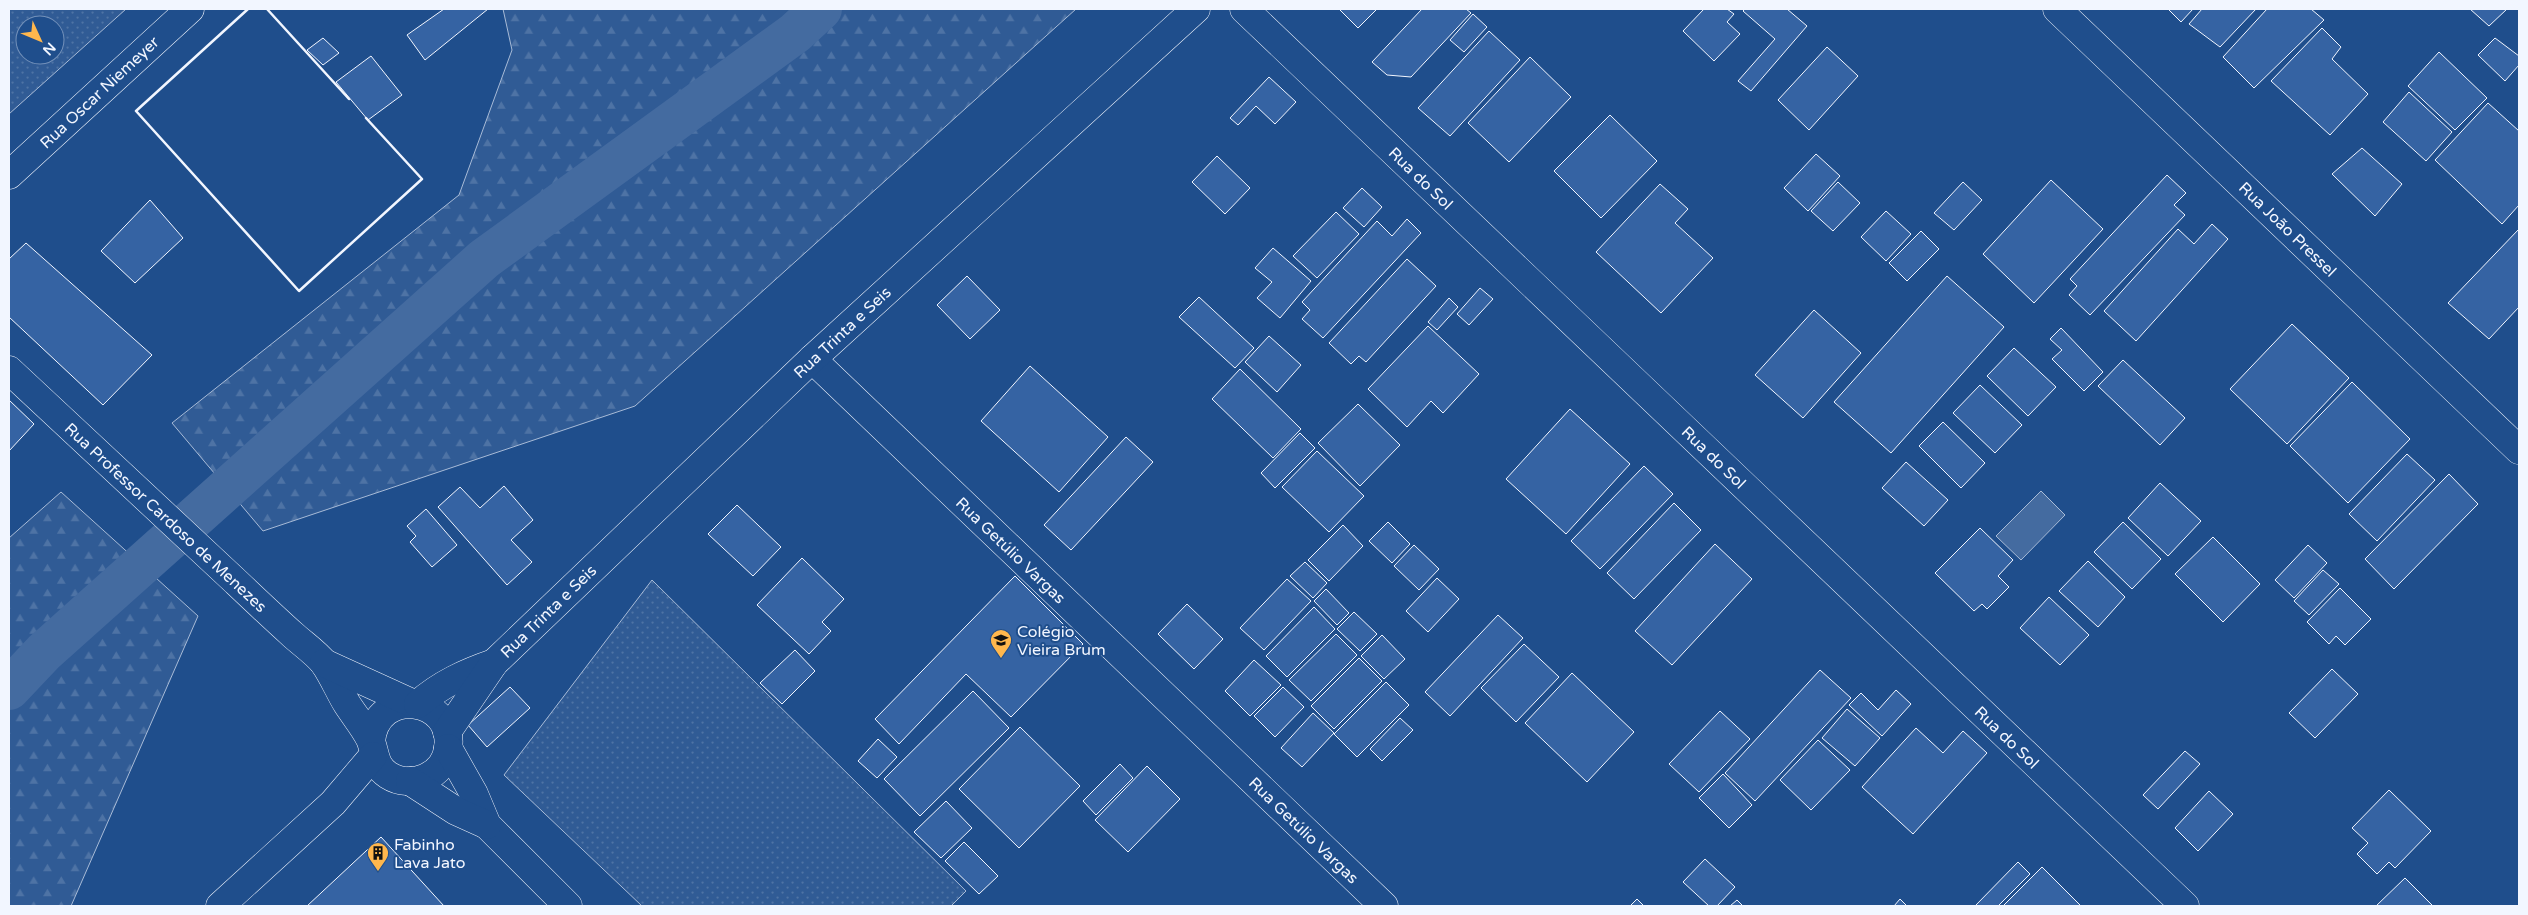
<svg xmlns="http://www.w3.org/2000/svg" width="2528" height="915" viewBox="0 0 2528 915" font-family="'Varela Round',sans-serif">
<defs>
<pattern id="green-dots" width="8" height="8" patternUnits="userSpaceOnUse" patternTransform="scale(1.25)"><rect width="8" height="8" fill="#305b95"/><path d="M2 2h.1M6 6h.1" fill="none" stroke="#4e73a5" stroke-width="1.8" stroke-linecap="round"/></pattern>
<pattern id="forest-firs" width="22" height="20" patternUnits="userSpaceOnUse" patternTransform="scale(1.25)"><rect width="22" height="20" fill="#305b95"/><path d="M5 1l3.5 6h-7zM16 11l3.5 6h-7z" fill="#4e73a5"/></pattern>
</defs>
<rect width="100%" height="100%" fill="#1f4e8c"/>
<g fill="url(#green-dots)" stroke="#a8bbd7" fill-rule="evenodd">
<path d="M9,9H126L9,114ZM25,25H55V55H25Z"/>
<path d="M652,580L966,891L951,906H642L504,775Z"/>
</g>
<g fill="url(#forest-firs)" stroke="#a8bbd7">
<path d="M503,9H1076L635,406L263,531L172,423L459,195L512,50Z"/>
<path d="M61,492L198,616L71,906H9V538Z"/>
</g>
<path fill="#446ba0" stroke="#a8bbd7" d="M2041,491L2065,515L2021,560L1996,536Z"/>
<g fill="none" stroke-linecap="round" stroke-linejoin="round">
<path stroke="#446ba0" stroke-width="42" d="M9,689L44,652L484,259L795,33L821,9"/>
</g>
<g fill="#3563a3" stroke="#f2f6ff">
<path d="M444,9H488L425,60L407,35Z"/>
<path d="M1339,9H1377L1358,28Z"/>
<path d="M1422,9H1466L1471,13L1411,77L1387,75L1372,62Z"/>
<path d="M1704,9H1727L1734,14L1727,22L1740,34L1714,61L1683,31Z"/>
<path d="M1745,9H1787L1807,26L1751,91L1738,81L1775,39L1743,11Z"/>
<path d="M2168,9H2193L2181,22Z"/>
<path d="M2202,9H2256L2220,47L2189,24Z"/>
<path d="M2267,9H2311L2324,20L2254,88L2223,57Z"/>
<path d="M2470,9H2507L2489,26Z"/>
<path d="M1473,14L1487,27L1464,52L1450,40Z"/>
<path d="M2322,28L2341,47L2332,59L2368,94L2330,135L2271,81Z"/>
<path d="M1489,31L1520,60L1450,136L1418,108Z"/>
<path d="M323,38L339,53L323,65L307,50Z"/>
<path d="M2495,38L2519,56V65L2505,81L2478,55Z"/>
<path d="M1827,47L1858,76L1809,130L1778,100Z"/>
<path d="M2439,52L2487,98L2455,130L2408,86Z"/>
<path d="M371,56L402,95L368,120L336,82Z"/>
<path d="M1530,57L1571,97L1509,162L1468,123Z"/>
<path d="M1269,77L1296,102L1275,124L1256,106L1238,125L1230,118Z"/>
<path d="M2409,92L2452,132L2426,161L2383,122Z"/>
<path d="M2488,103L2519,131V205L2502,224L2435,160Z"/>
<path d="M1610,115L1657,161L1601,218L1554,171Z"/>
<path d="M2362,148L2402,184L2375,216L2332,174Z"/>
<path d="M1816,154L1840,176L1808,211L1784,188Z"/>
<path d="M1217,156L1250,188L1225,214L1192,182Z"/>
<path d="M2167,175L2186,193L2174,205L2185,215L2090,315L2069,295L2077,286L2070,279Z"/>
<path d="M2051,180L2103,229L2034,303L1983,254Z"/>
<path d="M1838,182L1860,203L1833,231L1811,211Z"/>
<path d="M1963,182L1982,200L1954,230L1934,213Z"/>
<path d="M1660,184L1688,209L1675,223L1713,258L1661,313L1596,252Z"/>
<path d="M1362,188L1382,207L1364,227L1343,208Z"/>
<path d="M150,200L183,238L135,283L101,251Z"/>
<path d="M1886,211L1911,234L1886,261L1861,237Z"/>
<path d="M1336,212L1359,234L1317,278L1293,256Z"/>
<path d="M1407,219L1421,233L1323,338L1302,319L1310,310L1302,302L1377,221L1392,236Z"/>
<path d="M2212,224L2228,239L2136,341L2104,311L2178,229L2194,244Z"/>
<path d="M2519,229V307L2489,339L2448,303Z"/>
<path d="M1921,231L1939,249L1907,281L1889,263Z"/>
<path d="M26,243L152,355L103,405L9,317V259Z"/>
<path d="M1273,248L1311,281L1280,318L1257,298L1272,282L1255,268Z"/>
<path d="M1407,259L1436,286L1366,362L1359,356L1351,364L1329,343Z"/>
<path d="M967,276L1000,310L970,339L937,305Z"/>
<path d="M1947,276L2004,327L1891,453L1834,402Z"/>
<path d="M1480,288L1493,299L1469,325L1457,314Z"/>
<path d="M1199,297L1254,348L1235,368L1179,317Z"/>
<path d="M1449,298L1458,307L1437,330L1428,322Z"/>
<path d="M1814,310L1861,353L1803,418L1755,375Z"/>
<path d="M2292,324L2349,378L2287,444L2230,389Z"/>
<path d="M1428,326L1479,374L1443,413L1431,401L1407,427L1368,389Z"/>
<path d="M2061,328L2103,372L2084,391L2052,359L2062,350L2050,339Z"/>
<path d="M1269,336L1301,365L1277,392L1245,362Z"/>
<path d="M2014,348L2056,387L2028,416L1987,376Z"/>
<path d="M2123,360L2185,418L2160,445L2098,386Z"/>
<path d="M1030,366L1108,437L1059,492L981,421Z"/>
<path d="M1240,369L1301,429L1273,458L1212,399Z"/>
<path d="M2352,382L2410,439L2348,503L2290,446Z"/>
<path d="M1980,385L2022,425L1995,453L1953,413Z"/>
<path d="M9,400L34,424L9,451Z"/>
<path d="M1358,404L1400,445L1360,486L1318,443Z"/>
<path d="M1570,409L1630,464L1566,534L1506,479Z"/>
<path d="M1943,422L1985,463L1961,488L1919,446Z"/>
<path d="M1300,433L1315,448L1275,488L1261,473Z"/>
<path d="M1126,437L1153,462L1071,550L1044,525Z"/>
<path d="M1317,451L1364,496L1329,532L1282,487Z"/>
<path d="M2407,454L2435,480L2377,541L2349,514Z"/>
<path d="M1906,462L1948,500L1924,526L1882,488Z"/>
<path d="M1644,466L1673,494L1600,569L1571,541Z"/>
<path d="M2449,474L2478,504L2394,589L2365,559Z"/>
<path d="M2160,483L2201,521L2168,556L2128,518Z"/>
<path d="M504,486L533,520L511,540L532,562L507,585L438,507L460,487L480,508Z"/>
<path d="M1674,503L1701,530L1634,599L1607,573Z"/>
<path d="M737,505L781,547L753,576L708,534Z"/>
<path d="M426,509L457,545L432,567L410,542L416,536L407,526Z"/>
<path d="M1388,522L1410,544L1392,563L1369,541Z"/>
<path d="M2123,522L2161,559L2132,589L2094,552Z"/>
<path d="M1343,525L1363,546L1329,581L1308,560Z"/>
<path d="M1980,528L2013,560L1998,576L2009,587L1987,609L1982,604L1974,611L1935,573Z"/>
<path d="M2213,537L2260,584L2223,622L2175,574Z"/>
<path d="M1715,544L1752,579L1672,665L1635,631Z"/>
<path d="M1414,545L1439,569L1419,590L1394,566Z"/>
<path d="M2308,545L2327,563L2294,598L2275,580Z"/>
<path d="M802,558L844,599L822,622L831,631L809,654L757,605Z"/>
<path d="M2088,561L2125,597L2098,627L2059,591Z"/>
<path d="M1305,562L1327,583L1313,598L1290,576Z"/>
<path d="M2323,570L2339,584L2309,615L2294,601Z"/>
<path d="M1015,576L1083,644L1011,717L966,674L899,744L875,719Z"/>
<path d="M1437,578L1459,599L1428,632L1406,611Z"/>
<path d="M1287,579L1311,601L1264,650L1240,628Z"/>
<path d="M2340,588L2371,619L2345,645L2336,636L2329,644L2307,622Z"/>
<path d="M1326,589L1349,613L1337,625L1314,601Z"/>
<path d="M2049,597L2089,635L2060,665L2020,628Z"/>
<path d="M1187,604L1223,639L1194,669L1158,634Z"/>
<path d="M1314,607L1335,629L1287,677L1266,656Z"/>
<path d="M1354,612L1377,634L1360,651L1337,629Z"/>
<path d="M1498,615L1523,638L1450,716L1425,692Z"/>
<path d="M1336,634L1357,655L1311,701L1289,680Z"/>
<path d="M1382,635L1405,659L1384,679L1361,656Z"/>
<path d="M1524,644L1559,677L1516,722L1481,688Z"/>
<path d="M795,650L815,671L782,704L760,683Z"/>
<path d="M1359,658L1382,681L1334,729L1311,706Z"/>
<path d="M1254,660L1281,685L1250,716L1225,691Z"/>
<path d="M2332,669L2358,694L2315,738L2289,713Z"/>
<path d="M1820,670L1851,698L1755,801L1725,773Z"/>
<path d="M1572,673L1634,732L1587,782L1525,723Z"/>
<path d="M1386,682L1409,705L1357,757L1334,734Z"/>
<path d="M510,687L530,708L487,747L468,725Z"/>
<path d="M1283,687L1304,707L1275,737L1254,716Z"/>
<path d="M1896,690L1911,704L1882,736L1849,705L1861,693L1878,710Z"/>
<path d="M973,691L1009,728L920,816L884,779Z"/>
<path d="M1847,709L1880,738L1855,766L1822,738Z"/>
<path d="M1720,711L1750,739L1699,792L1669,764Z"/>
<path d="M1313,713L1334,733L1302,767L1281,748Z"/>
<path d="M1400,718L1413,730L1382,761L1370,749Z"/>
<path d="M1020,727L1080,786L1019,848L959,789Z"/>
<path d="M1916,728L1943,753L1963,731L1987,753L1913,834L1862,787Z"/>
<path d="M878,739L897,757L877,778L858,761Z"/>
<path d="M1818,740L1850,770L1811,810L1780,780Z"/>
<path d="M2185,751L2200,764L2158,809L2143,795Z"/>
<path d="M1120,764L1133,778L1096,815L1083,801Z"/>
<path d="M1147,766L1180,799L1128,852L1095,820Z"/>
<path d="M1723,774L1752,805L1729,828L1699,798Z"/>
<path d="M2389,790L2431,831L2395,868L2389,862L2377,874L2357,854L2368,843L2352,828Z"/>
<path d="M2209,791L2233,814L2198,851L2175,828Z"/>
<path d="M946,801L972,828L941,858L914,832Z"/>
<path d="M381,837L444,906H307Z"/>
<path d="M964,842L998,876L979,894L945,861Z"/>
<path d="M1705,859L1735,887L1717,906H1709L1683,882Z"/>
<path d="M2018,862L2030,874L1998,906H1975Z"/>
<path d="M2042,867L2081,906H2003Z"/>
<path d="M2405,878L2433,906H2376Z"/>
<path d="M1637,899L1644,906H1630Z"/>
<path d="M1900,899L1907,906H1894Z"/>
<path d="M1737,900L1743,906H1730Z"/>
</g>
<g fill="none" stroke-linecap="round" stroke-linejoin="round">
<g stroke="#f2f6ff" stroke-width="29">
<g id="minor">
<path d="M1244,9L2185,906"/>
<path d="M2057,9L2519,450"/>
<path d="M812,359L1384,906"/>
</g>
</g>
<g stroke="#f2f6ff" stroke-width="29">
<g id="tertiary">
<path d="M9,175L190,9"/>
<path d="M9,370C83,440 158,510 234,580C253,598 273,617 293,635C303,644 316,653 324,663C333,676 339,691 347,704C354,715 364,727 370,739C376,753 374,766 388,775C411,790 444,776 448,749C456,697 377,685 371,741"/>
<path d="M324,663L414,704"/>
<path d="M418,704C441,684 465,673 494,663"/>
<path d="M447,732L494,663L812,359L1196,9"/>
<path d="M448,748L474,794L487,825L568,906"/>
<path d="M410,781L456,811L487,825"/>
</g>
</g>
<g stroke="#f2f6ff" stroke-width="29">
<path id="primary" d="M220,906L333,803L373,756"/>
</g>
<use href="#minor" stroke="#1f4e8c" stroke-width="28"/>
<use href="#tertiary" stroke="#1f4e8c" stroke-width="28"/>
<use href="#primary" stroke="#1f4e8c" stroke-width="28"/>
<g stroke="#f2f6ff" stroke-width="2.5">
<path d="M248,9L136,111L299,291L422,179L366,118"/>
<path d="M267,9L349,99"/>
</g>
</g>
<defs>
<g id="school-pin" transform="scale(1.125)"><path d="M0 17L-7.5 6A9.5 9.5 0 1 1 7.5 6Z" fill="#ffb74d" stroke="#1f4e8c"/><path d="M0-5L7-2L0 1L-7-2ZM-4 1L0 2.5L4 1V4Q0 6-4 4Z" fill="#111"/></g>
<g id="building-pin" transform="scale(1.125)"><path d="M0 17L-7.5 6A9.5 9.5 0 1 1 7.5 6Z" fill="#ffb74d" stroke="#1f4e8c"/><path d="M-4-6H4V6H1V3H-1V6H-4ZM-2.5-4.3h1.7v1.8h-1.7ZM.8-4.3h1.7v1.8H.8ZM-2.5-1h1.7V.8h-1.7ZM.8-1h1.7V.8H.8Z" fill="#111"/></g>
</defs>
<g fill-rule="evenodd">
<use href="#school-pin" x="1001" y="640"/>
<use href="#building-pin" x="378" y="853"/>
</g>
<g text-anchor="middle" stroke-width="4" stroke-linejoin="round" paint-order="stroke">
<g font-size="16" fill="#f2f6ff" stroke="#1f4e8c">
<text transform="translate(99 92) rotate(-43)" y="6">Rua Oscar Niemeyer</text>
<text transform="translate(1421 178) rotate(44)" y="6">Rua do Sol</text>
<text transform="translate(2288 229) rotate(44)" y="6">Rua João Pressel</text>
<text transform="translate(842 332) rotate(-43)" y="6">Rua Trinta e Seis</text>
<text transform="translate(1714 457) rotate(44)" y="6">Rua do Sol</text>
<text transform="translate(166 517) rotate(43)" y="6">Rua Professor Cardoso de Menezes</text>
<text transform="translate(1011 550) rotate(44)" y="6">Rua Getúlio Vargas</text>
<text transform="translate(548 611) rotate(-44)" y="6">Rua Trinta e Seis</text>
<text transform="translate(2007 737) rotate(44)" y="6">Rua do Sol</text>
<text transform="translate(1304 830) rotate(44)" y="6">Rua Getúlio Vargas</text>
</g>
<g font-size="16" fill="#f2f6ff" stroke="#1f4e8c" text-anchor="start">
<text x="1017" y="637">Colégio<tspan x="1017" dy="18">Vieira Brum</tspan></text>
<text x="394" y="850">Fabinho<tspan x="394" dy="18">Lava Jato</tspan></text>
</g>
</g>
<rect width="2528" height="915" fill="none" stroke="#f2f6ff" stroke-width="20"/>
<g transform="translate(40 40) rotate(134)"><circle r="24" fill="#1f4e8c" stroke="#7391ba"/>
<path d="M0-4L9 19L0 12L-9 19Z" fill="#ffb74d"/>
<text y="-8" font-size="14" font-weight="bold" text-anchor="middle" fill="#f2f6ff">N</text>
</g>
</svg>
